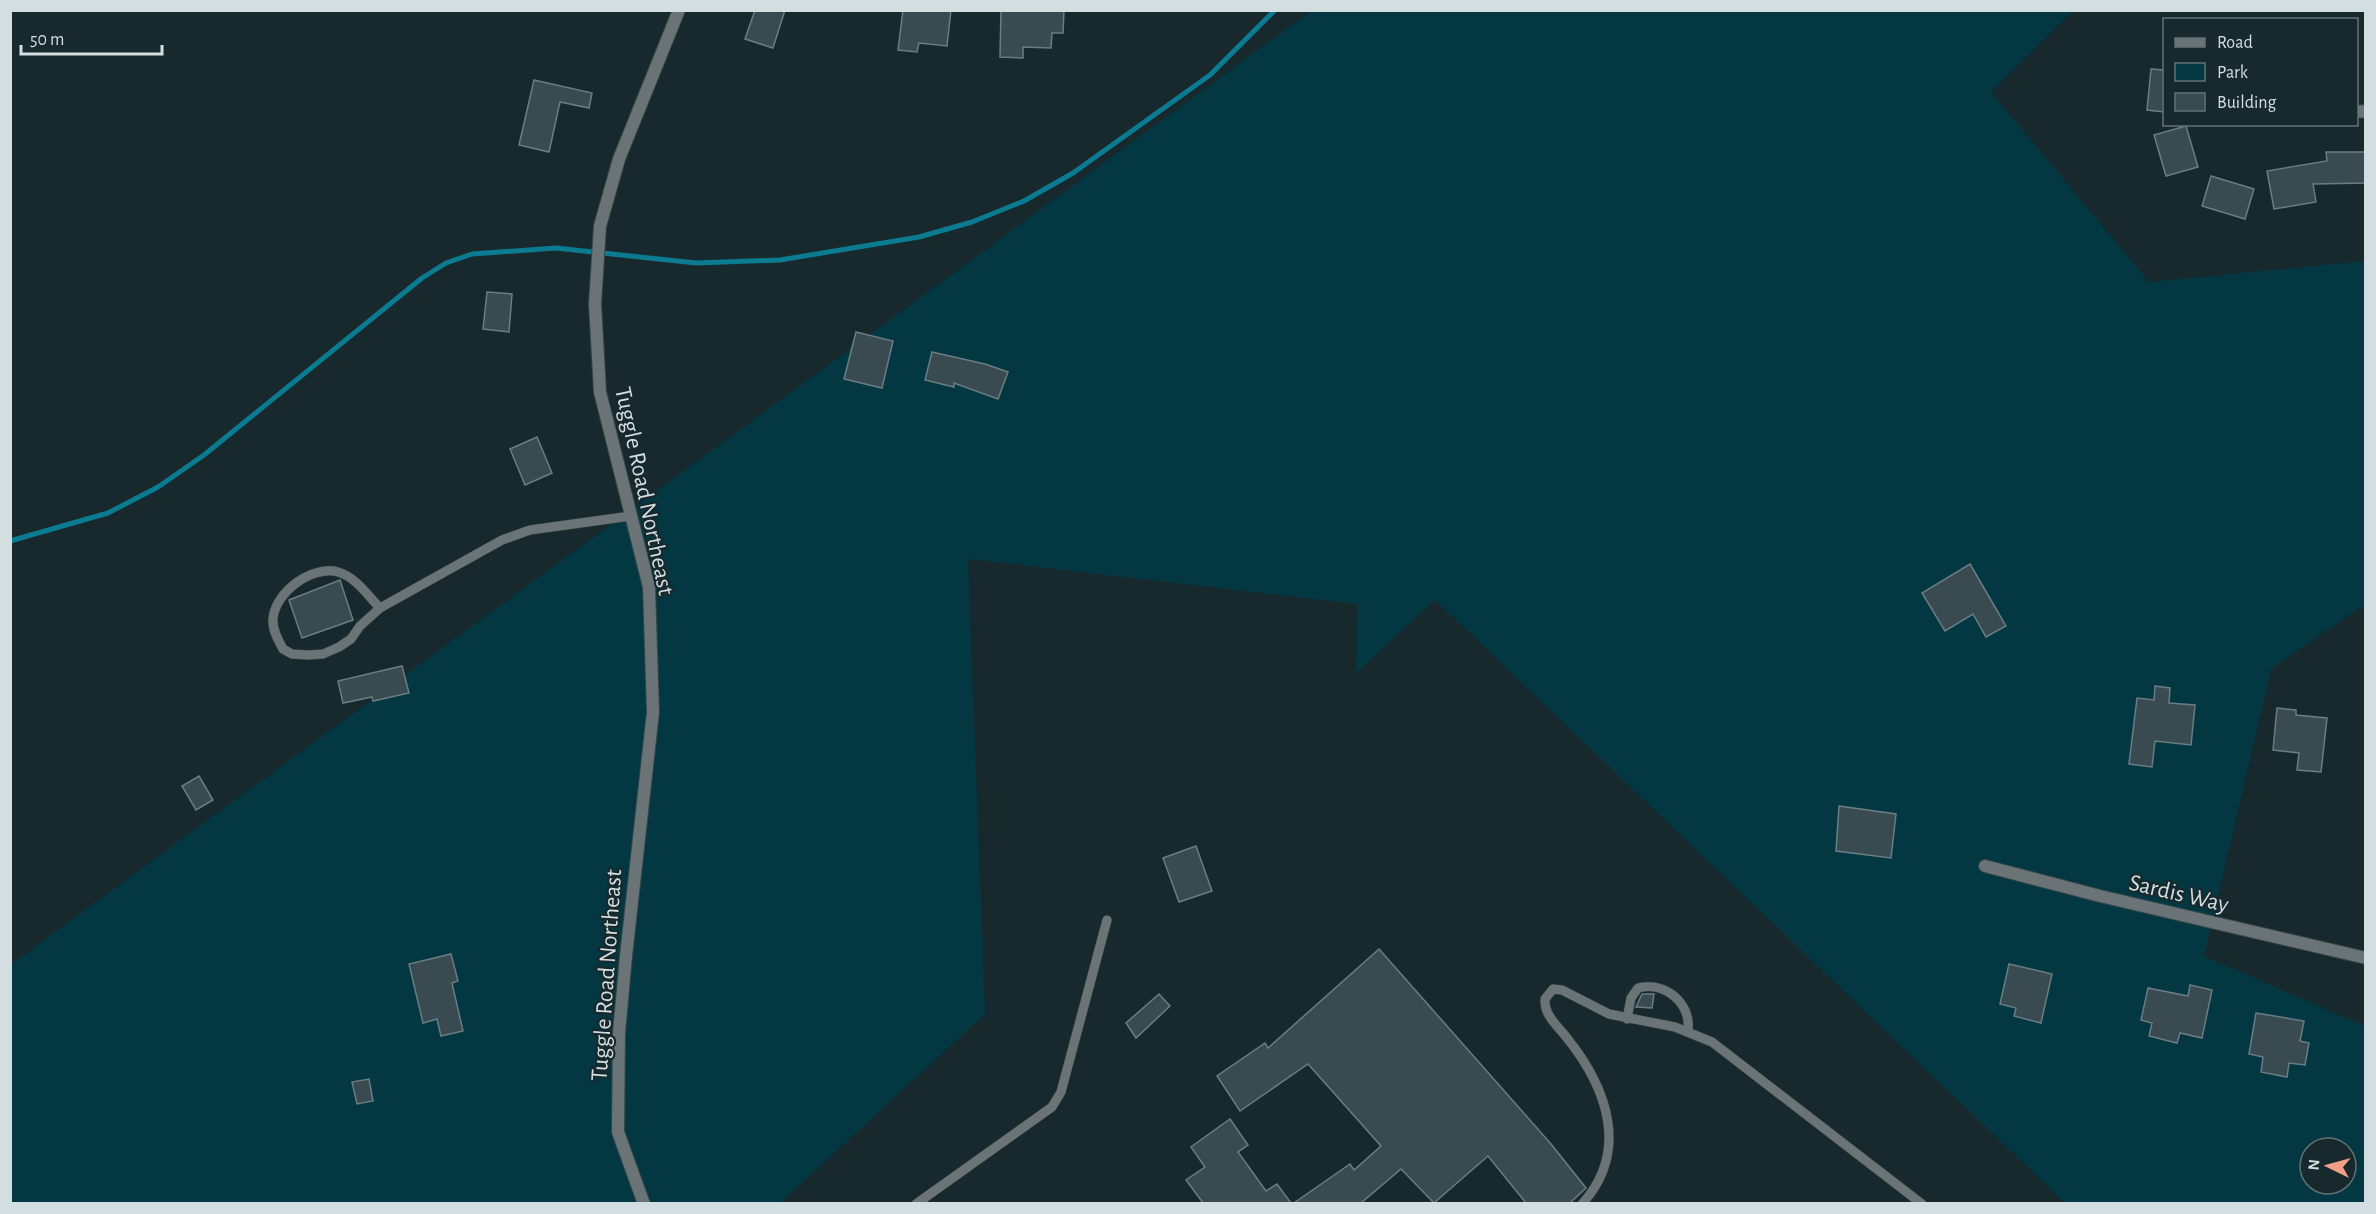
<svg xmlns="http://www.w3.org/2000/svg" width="2376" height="1214" viewBox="0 0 2376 1214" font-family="'Alegreya Sans',sans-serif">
<rect width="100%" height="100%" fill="#18292d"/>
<path fill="#033843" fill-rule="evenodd" d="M1311,11H2073L1991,92L2149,282L2365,261V604L2271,669L2204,956L2365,1026V1203H2065L1435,600L1356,673L1357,604L968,559L985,1014L780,1203H11L10,965ZM2310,1148H2346V1184H2310Z"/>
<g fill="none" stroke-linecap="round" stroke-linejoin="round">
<path stroke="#0a7b90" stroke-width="5" d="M10,541L108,513L158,487L204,455L422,278L446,263L472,254L556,248L696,263L780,260L919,237L972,222L1024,201L1073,173L1210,75L1275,10"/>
</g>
<g fill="#394b50" stroke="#6a7d83" stroke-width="1.5">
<path d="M755,10H785L773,48L745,39Z"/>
<path d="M903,10H951L947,46L919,43L917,52L898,50Z"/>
<path d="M1001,10H1064L1063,33H1052L1051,48L1023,47V58L1000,57Z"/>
<path d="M2151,69L2164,70V112L2147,110Z"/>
<path d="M534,80L592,93L589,108L560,102L549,152L519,145Z"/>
<path d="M2186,126L2198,167L2166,176L2154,135Z"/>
<path d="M2326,152H2366V183L2313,184L2316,202L2274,209L2267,171L2327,161Z"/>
<path d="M2211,176L2254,189L2245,219L2202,206Z"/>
<path d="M487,292L512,294L509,332L483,329Z"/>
<path d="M856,332L893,341L882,388L844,379Z"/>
<path d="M932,352L985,364L1008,372L998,399L954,383V387L925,380Z"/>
<path d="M537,437L552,473L525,485L510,449Z"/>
<path d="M1970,564L2006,626L1986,637L1973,614L1945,631L1922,593Z"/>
<path d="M340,580L353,620L302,638L289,600Z"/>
<path d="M402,666L409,693L373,701L372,697L343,703L338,681Z"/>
<path d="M2155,686L2170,688L2169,703L2195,705L2191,745L2155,741L2152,767L2129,764L2137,698L2154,700Z"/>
<path d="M2277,708L2296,710V715L2327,718L2321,772L2297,770L2299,753L2273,750Z"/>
<path d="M199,776L213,800L196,810L182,786Z"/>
<path d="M1839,806L1896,814L1891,858L1836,851Z"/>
<path d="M1196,846L1212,891L1179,902L1163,858Z"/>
<path d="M1379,949L1551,1144L1586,1188L1570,1203H1526L1488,1156L1434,1203L1401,1169L1361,1203H1294L1350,1164L1354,1170L1381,1146L1308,1064L1240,1111L1217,1076L1265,1043L1268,1048Z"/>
<path d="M451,954L458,981L452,983L463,1031L441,1036L437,1019L423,1023L409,964Z"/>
<path d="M2009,964L2052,974L2041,1023L2014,1016L2016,1008L2000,1004Z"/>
<path d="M2190,985L2212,990L2202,1038L2180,1033L2177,1043L2149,1036L2152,1023L2141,1020L2148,988L2188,996Z"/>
<path d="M1159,994L1170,1006L1136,1038L1126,1023Z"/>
<path d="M1642,994H1654L1652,1008L1636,1007Z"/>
<path d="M2256,1013L2304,1021L2300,1041L2309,1043L2305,1065L2289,1063L2287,1077L2261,1072L2263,1057L2249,1054Z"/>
<path d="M369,1079L373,1101L357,1104L352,1082Z"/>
<path d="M1230,1119L1248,1145L1238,1152L1266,1191L1277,1184L1291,1203H1203L1186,1180L1205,1167L1191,1147Z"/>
</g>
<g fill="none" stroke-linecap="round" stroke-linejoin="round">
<g stroke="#36464a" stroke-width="10">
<g id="service">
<path d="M380,608C368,596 356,577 338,572C312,565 275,592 273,619C272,629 278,640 283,649L292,654L308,655L323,654L339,647L351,639L360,626L380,608L502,540L530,530L631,516"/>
<path d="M1627,1019L1631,998L1638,988C1665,981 1691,1003 1688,1030"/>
<path d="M916,1204L1052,1107L1061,1092L1107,920"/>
<path d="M1582,1204C1630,1151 1607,1088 1567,1038C1558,1026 1544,1016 1545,999L1553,989L1562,990L1609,1014L1675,1027L1712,1042L1922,1204"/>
</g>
</g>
<g stroke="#36464a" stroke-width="14">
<g id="minor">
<path d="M2356,112L2366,111"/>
<path d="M1985,866L2100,896L2366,958"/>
<path d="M644,1204L618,1132L619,1033L626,956L653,712L649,587L600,392L595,304L600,226L619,159L679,10"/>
</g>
</g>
<use href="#service" stroke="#6a7375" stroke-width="9"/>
<use href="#minor" stroke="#6a7375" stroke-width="12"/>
</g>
<g text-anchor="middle" stroke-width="4.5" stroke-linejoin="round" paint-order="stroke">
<g font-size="24" fill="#d3dee0" stroke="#18292d">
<text transform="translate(645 491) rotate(78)" y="8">Tuggle Road Northeast</text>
<text transform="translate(2179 893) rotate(13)" y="8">Sardis Way</text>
<text transform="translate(606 975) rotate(-86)" y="8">Tuggle Road Northeast</text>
</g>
</g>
<rect width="2376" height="1214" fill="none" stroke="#d3dee0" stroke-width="24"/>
<rect x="2163" y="18" width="195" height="108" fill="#18292d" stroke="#637175" stroke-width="1.5"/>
<rect x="2175" y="38" width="30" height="9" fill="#6a7375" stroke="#637175" stroke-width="1.5"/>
<text x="2217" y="48" font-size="18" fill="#d3dee0">Road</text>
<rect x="2175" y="63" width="30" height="18" fill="#033843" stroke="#637175" stroke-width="1.5"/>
<text x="2217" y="78" font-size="18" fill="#d3dee0">Park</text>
<rect x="2175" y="93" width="30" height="18" fill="#394b50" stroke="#637175" stroke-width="1.5"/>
<text x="2217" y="108" font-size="18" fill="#d3dee0">Building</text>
<g transform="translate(2328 1166) rotate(275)"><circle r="28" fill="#18292d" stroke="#637175" stroke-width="1.5"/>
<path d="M0-4.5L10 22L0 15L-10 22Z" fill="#f49e87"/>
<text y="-9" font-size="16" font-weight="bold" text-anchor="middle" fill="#d3dee0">N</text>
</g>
<path d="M21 45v9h141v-9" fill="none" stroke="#d3dee0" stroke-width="3"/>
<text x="30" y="45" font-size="18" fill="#d3dee0" stroke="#18292d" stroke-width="4.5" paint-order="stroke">50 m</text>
</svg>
